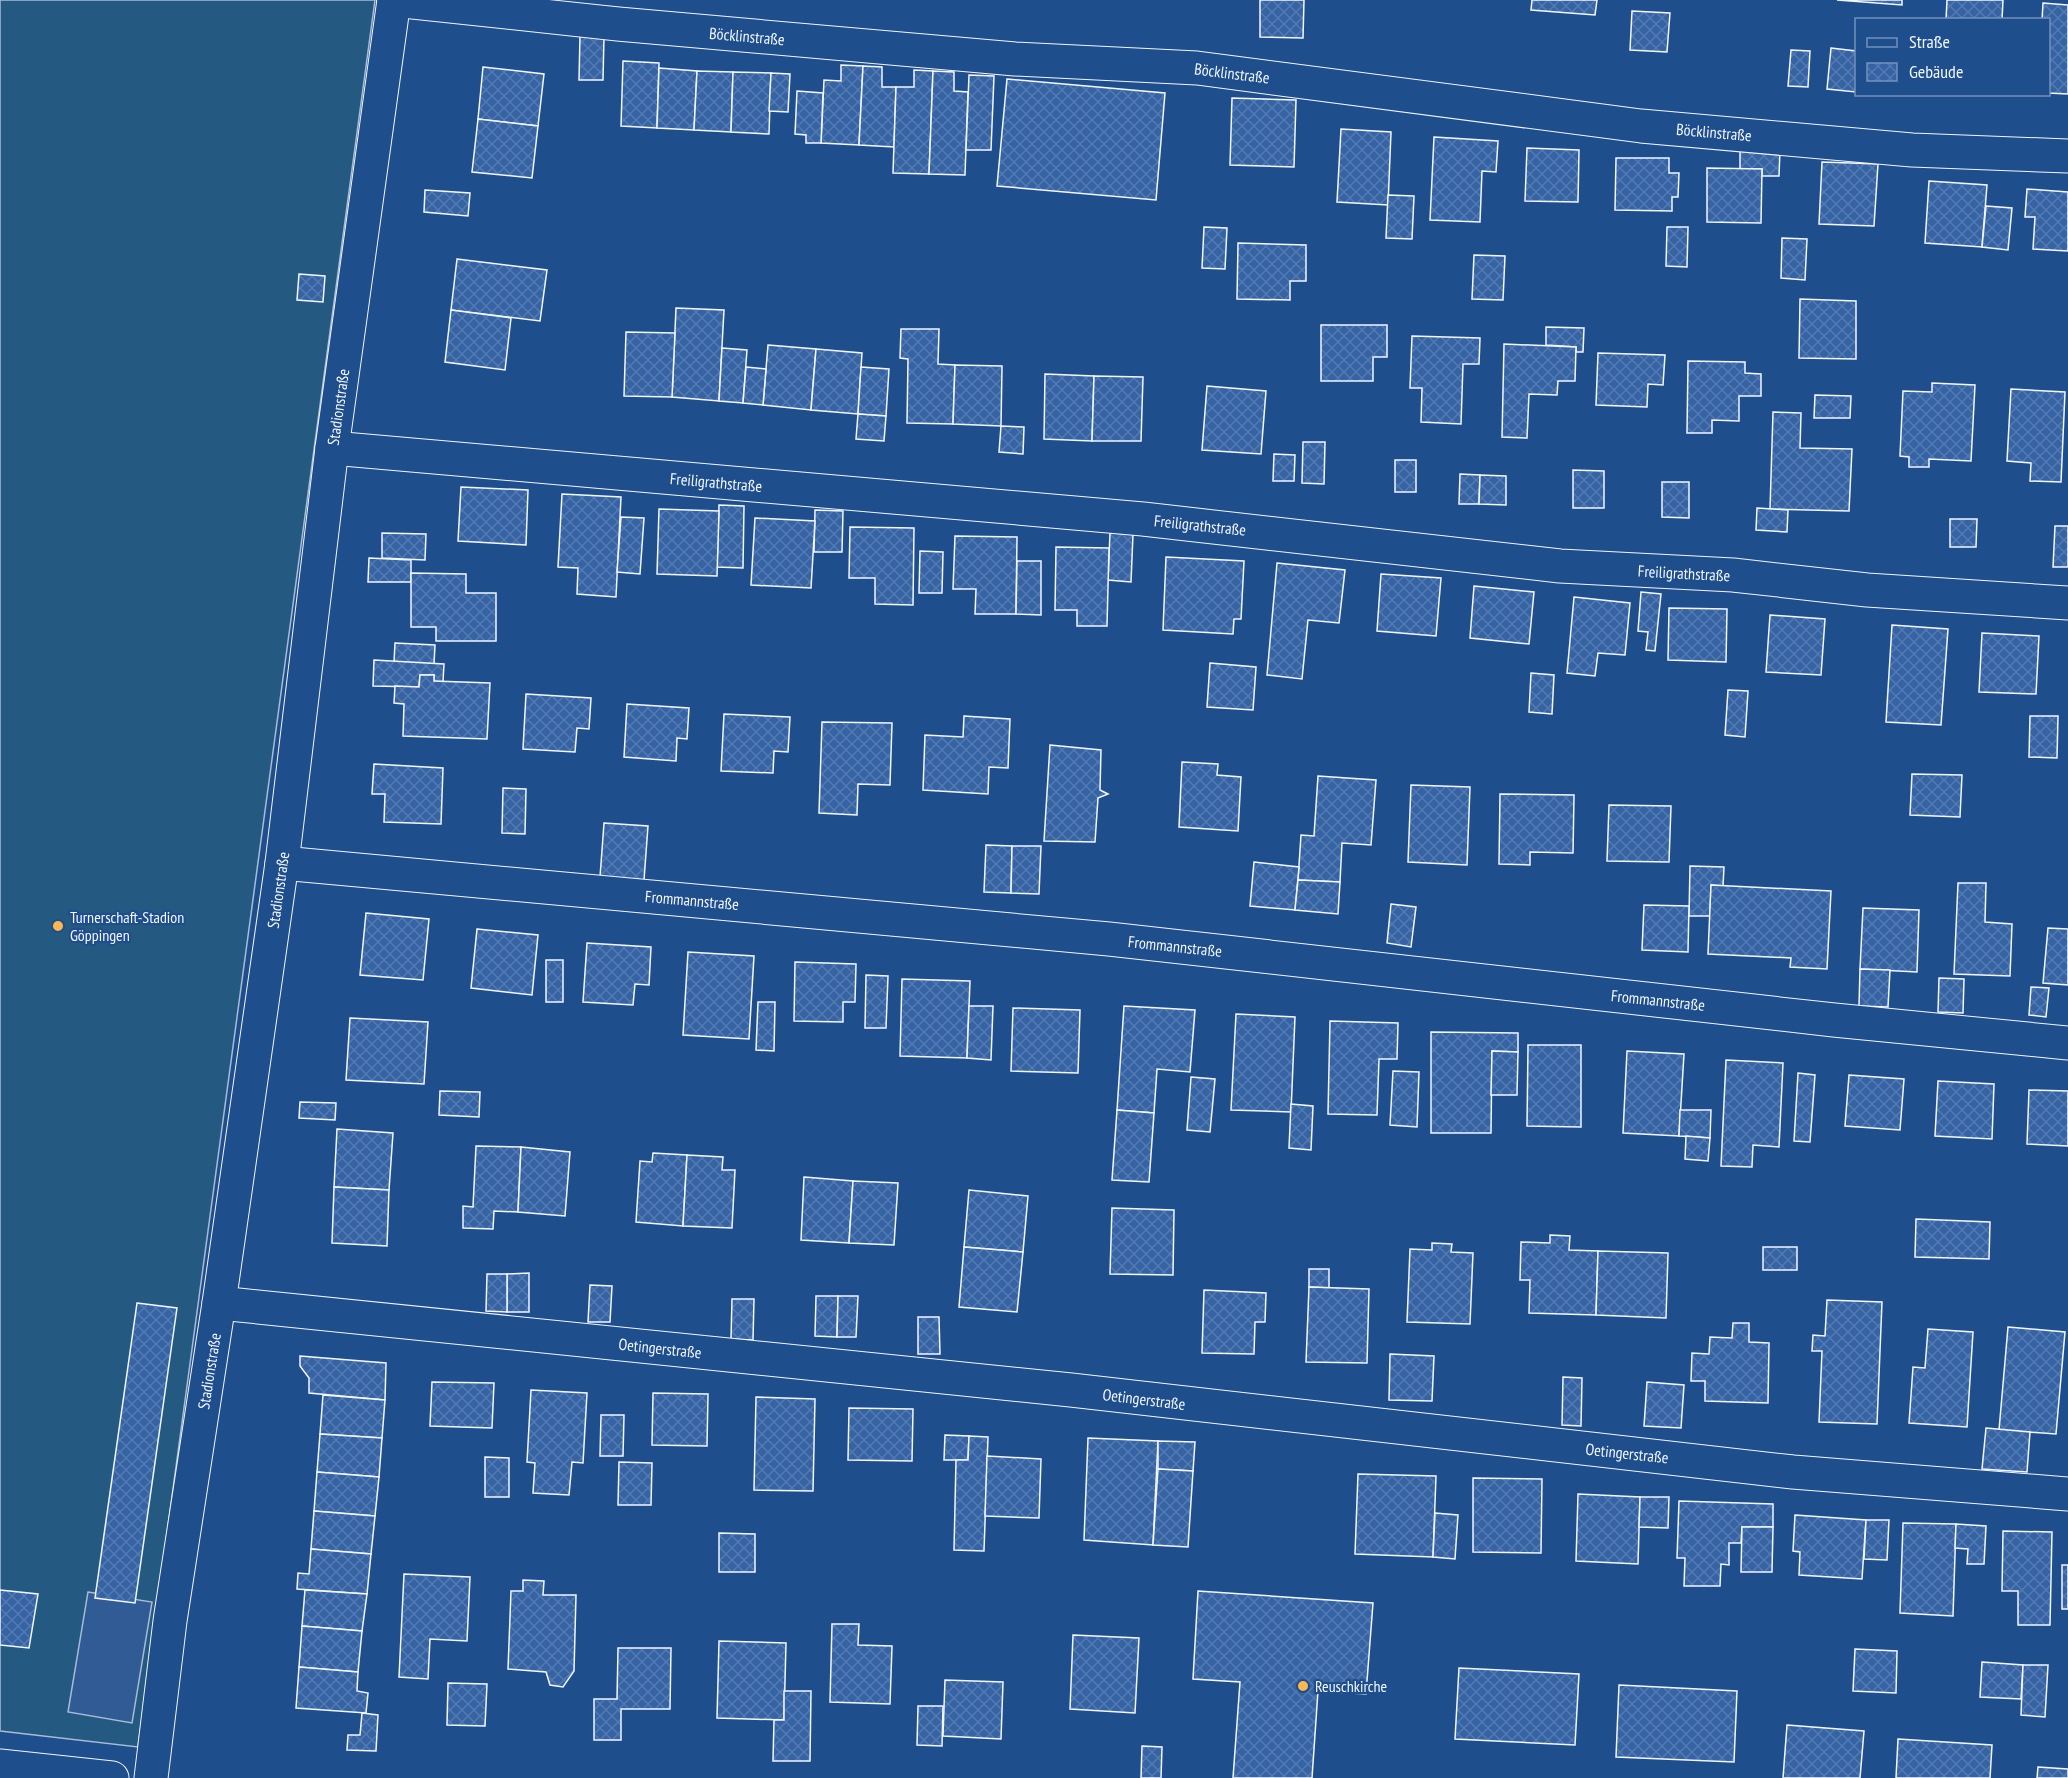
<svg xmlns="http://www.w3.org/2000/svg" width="2068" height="1778" viewBox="0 0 2068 1778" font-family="'PT Sans Narrow',sans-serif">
<defs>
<pattern id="building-cross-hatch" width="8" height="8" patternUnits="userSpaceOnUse" patternTransform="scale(1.5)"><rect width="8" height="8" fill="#3563a3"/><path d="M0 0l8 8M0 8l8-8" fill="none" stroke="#537ab1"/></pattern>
</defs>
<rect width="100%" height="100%" fill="#1f4e8c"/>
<path fill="#245a82" stroke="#a8bbd7" stroke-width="1.5" d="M0,0H375L138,1747L0,1731Z"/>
<path fill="#305b95" stroke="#a8bbd7" stroke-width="1.5" d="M88,1592L152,1602L132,1723L68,1712Z"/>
<g fill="url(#building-cross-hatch)" stroke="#f2f6ff" stroke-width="1.5">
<path d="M1260,0H1304L1303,38L1260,37Z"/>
<path d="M1532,0H1597L1595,15L1531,10Z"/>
<path d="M1837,0H1902V5Z"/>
<path d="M1947,0H2003L2002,20H1946Z"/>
<path d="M2043,3L2068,5V94L2048,93V20H2042Z"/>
<path d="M1632,11L1670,13L1667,52L1630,50Z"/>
<path d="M580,35L604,36L603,80H579Z"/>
<path d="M1831,48L1856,51V92L1827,89Z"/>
<path d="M1791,50L1810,51L1808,87L1788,86Z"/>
<path d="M623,61L659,63L657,128L621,126Z"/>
<path d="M841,65L863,66L859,145L821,143L824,80L841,81Z"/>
<path d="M863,66L882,67V87H896L894,147L859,145Z"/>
<path d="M483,67L544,74L538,126L478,119Z"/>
<path d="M659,68L697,71L694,130L657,128Z"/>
<path d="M914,70L933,71L929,174L893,173L896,87H914Z"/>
<path d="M697,71L733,72L731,132L694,130Z"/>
<path d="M933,71L954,72V91L968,92L965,175L929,174Z"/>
<path d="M733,72L771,73L769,134L731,132Z"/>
<path d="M771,73L790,74L788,112L769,111Z"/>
<path d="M969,75L994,76L991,150H966Z"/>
<path d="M1007,79L1165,93L1156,200L997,186Z"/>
<path d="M797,91L823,93L821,143H806V135L795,134Z"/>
<path d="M1232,98L1296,100L1294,167L1230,165Z"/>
<path d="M478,119L538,126L532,178L472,172Z"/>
<path d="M1341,129L1391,132L1388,205L1337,202Z"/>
<path d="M1434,137L1498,141L1496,172L1482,171L1480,222L1430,220Z"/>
<path d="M1527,148L1579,150L1578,202L1525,201Z"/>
<path d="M1740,150H1780L1779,176H1762V169H1740Z"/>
<path d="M1616,158H1669V173H1679L1678,197H1672V211L1615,210Z"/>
<path d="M1822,162L1878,164L1874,226L1819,224Z"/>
<path d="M1707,168L1762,169L1761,223L1707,222Z"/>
<path d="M1929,181L1987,185L1982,247L1925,243Z"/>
<path d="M2027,189L2068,192V251L2033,249L2035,217H2025Z"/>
<path d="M425,190L470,193L468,216L424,212Z"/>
<path d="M1388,195L1414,196L1412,239L1386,238Z"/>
<path d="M1986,206L2012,208L2008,250L1982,247Z"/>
<path d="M1204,227L1227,228L1225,269L1202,268Z"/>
<path d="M1667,227H1688L1687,267L1666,266Z"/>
<path d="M1782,238L1807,239L1805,280L1781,278Z"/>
<path d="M1238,243L1306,245V281H1290V300L1237,299Z"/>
<path d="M1474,255L1505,256L1503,300L1472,299Z"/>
<path d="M457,259L547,270L540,321L451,310Z"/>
<path d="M299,274L325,276L323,302L297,300Z"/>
<path d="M1800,299L1856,301V359L1799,358Z"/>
<path d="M676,308L724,310L719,401L672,397Z"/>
<path d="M451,310L511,318L505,370L445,362Z"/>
<path d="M1321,325H1387V357H1373V381H1321Z"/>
<path d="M1546,327L1584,328L1583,352H1576V347L1546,345Z"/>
<path d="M901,329H939L938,364L955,365L953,424L907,423L908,359L900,358Z"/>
<path d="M626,332L675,333L672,397L624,396Z"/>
<path d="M1412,336L1480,338L1479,364H1463L1461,424L1421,422L1422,388H1410Z"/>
<path d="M1504,344L1576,347L1575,381H1558L1557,395L1529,394L1527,438L1502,437Z"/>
<path d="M768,345L816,349L811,410L763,405Z"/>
<path d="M722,348L747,350L743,403L719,401Z"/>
<path d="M816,349L862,353L858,414L811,410Z"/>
<path d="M1598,353L1665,355L1663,385L1648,384L1647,407L1596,405Z"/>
<path d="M1688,361L1745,362V373L1761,374V396H1739V421L1712,420V433H1687Z"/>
<path d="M955,365L1002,366L1001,426L953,424Z"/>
<path d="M746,367L766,369L763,405L743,403Z"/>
<path d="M861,367L889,369L886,416L858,414Z"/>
<path d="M1045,374L1094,376L1092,441L1044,439Z"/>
<path d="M1094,376L1143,377L1141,441H1092Z"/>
<path d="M1932,383L1975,385L1971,461L1929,459V467H1909V457L1900,456L1903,391L1932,392Z"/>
<path d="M1207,386L1266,391L1261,454L1202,450Z"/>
<path d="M2011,389L2065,392L2061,482L2030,481L2031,463L2007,461Z"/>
<path d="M1815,395L1851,396L1850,418H1814Z"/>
<path d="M1773,412L1801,413L1800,448L1852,449L1849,511L1770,509Z"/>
<path d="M858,414L886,416L884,441L856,439Z"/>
<path d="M1001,426L1024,427L1023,454L999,452Z"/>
<path d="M1303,442H1325L1324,484L1302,483Z"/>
<path d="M1274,454L1295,455L1294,481H1273Z"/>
<rect x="1395" y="460" width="21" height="32"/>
<path d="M1573,470L1604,471V508H1573Z"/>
<path d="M1460,474L1480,475L1479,504H1459Z"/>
<path d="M1480,475L1506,476V505L1479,504Z"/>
<path d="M1662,482H1689V518L1662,517Z"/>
<path d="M461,487L528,490L526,545L458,541Z"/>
<path d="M562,494L621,497L616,597L577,594L578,568L558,567Z"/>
<path d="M719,505L744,506L743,568L717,567Z"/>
<path d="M1757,508L1788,510L1787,532L1756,530Z"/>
<path d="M659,509L719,511L717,576L657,574Z"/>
<path d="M815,510L843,511L842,552H814Z"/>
<path d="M621,517L644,518L640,574L617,572Z"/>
<path d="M755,518L815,521L811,588L751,585Z"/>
<path d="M1950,519H1977L1976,547H1950Z"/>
<path d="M2055,526H2068V567H2053Z"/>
<path d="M850,527L914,528L913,605L875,604V578H849Z"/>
<path d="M382,533L426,534L425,560L382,558Z"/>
<path d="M1110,533L1133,534L1131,582L1108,580Z"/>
<path d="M955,536L1017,537L1016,614H975L976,589H953Z"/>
<path d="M1056,547L1109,548L1107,626H1077V610H1055Z"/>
<path d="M920,551L943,552L942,593H919Z"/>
<path d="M1166,557L1244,561L1241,619H1234L1233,634L1163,630Z"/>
<path d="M369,558L411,560V582H368Z"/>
<path d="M1017,561H1041V615L1016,614Z"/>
<path d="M1277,563L1345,570L1339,623L1308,620L1302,679L1267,675Z"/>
<path d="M411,573L466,574V593H496V641H436V627H411Z"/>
<path d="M1381,574L1441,578L1436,636L1377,631Z"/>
<path d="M1474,586L1534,592L1529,644L1470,638Z"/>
<path d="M1641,592L1661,594L1655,651L1646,650L1648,632L1638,631Z"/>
<path d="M1574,597L1630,603L1625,655L1598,653L1595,676L1567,673Z"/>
<path d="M1669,608L1727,609L1726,662L1668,660Z"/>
<path d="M1770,615L1825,619L1821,675L1766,672Z"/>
<path d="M1892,625L1948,629L1941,725L1886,722Z"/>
<path d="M1982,633L2039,636L2036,694L1979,692Z"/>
<path d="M395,643L435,645L434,664L394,662Z"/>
<path d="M374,660L444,664L443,682L434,681V675H420L419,687L373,686Z"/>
<path d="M1210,663L1256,667L1253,710L1207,707Z"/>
<path d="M1531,673L1554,675L1552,714L1529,712Z"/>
<path d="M420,675H434V681L490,683L487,739L403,736L404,704L394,703L395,686L419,687Z"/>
<path d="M1728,690L1748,691L1745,737L1725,735Z"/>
<path d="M526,694L591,698L589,729L577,728L575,752L523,749Z"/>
<path d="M627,704L689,708L687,739L677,738L676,761L624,757Z"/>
<path d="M724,714L790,717L788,752L774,751L773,773L721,771Z"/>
<path d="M964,716L1010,719L1008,768L989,767L988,794L923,790L925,735L963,737Z"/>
<path d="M2030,716H2058L2057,758L2029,757Z"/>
<path d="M822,722L892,723L890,785L858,784L857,815L819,813Z"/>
<path d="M1050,745L1101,750L1100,790L1108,794L1098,798L1095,842L1044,841Z"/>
<path d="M1182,762L1218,764L1217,775L1241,777L1238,831L1179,827Z"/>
<path d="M374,764L443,768L441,824L384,822L385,794H372Z"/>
<path d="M1912,774L1962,775L1960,817L1910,815Z"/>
<path d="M1318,776L1376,780L1371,845L1342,843L1340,882L1298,880L1301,835L1314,836Z"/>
<path d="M1411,785L1470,787L1467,865L1408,862Z"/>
<path d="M503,788L526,789L525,834L502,833Z"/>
<path d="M1500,794L1574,795L1573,853L1530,852V865L1499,864Z"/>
<path d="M1609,805L1671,806L1669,862L1607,861Z"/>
<path d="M604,823L648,826L644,880L600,877Z"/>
<path d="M986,845L1012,846L1011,893L984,892Z"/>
<path d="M1012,846H1041L1039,894L1011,893Z"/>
<path d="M1254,862L1299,867L1295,910L1250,906Z"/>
<path d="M1690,866L1724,867L1723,886L1711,885L1710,916H1689Z"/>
<path d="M1298,880L1340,882L1338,914L1295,910Z"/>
<path d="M1958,883H1986L1985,922L2012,924L2010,976L1954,974Z"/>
<path d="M1711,885L1831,891L1827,969L1790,967L1791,958L1708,954Z"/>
<path d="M1391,904L1416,907L1411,947L1387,943Z"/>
<path d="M1644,905L1689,906L1688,952L1642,950Z"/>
<path d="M1863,908L1919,910L1917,972L1860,969Z"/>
<path d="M366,913L429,919L423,980L360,975Z"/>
<path d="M2048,928L2068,929V985L2043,983Z"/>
<path d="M477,929L538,935L532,995L471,988Z"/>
<path d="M587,943L651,947L649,985L635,984L633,1005L583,1002Z"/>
<path d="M688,952L754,956L749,1039L683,1035Z"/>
<rect x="546" y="960" width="17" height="42"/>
<path d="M795,962L856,964L855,1002H843V1022L794,1021Z"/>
<path d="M1860,969L1890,970L1888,1007L1859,1006Z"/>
<path d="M866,975L888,976L886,1028H865Z"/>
<path d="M1939,978L1964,979L1963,1013L1938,1012Z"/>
<path d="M902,979L970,981L967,1058L900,1056Z"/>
<path d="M2031,987L2049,988L2046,1017L2029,1015Z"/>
<path d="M758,1002H775L774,1051L756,1050Z"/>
<path d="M969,1006H993L991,1060L967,1058Z"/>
<path d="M1124,1006L1195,1010L1190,1072L1157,1069L1154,1113L1117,1110Z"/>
<path d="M1013,1008L1080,1010L1078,1073L1011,1071Z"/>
<path d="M1236,1014L1295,1017L1291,1112L1231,1110Z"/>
<path d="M350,1018L428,1022L424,1084L346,1080Z"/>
<path d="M1330,1021L1398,1023L1397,1059H1379L1377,1115L1328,1114Z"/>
<path d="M1431,1032L1518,1033V1052L1492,1051L1491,1133H1431Z"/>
<path d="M1528,1045H1581V1127L1527,1126Z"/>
<path d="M1492,1051L1518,1052L1517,1095H1491Z"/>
<path d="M1627,1051L1684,1054L1679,1136L1623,1133Z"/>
<path d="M1726,1060L1783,1063L1779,1147L1753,1145L1752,1167L1721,1166Z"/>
<path d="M1393,1071L1419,1072L1417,1127L1390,1125Z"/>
<path d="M1798,1073L1815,1075L1810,1142L1794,1141Z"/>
<path d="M1849,1075L1904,1079L1900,1130L1845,1126Z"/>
<path d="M1191,1077L1215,1079L1210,1132L1187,1130Z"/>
<path d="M1938,1081L1994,1084L1992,1139L1935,1136Z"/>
<path d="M2029,1090L2068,1091V1146L2027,1144Z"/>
<path d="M440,1091L480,1092L479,1117L439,1115Z"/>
<path d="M300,1102L336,1103L335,1120L299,1118Z"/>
<path d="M1291,1104L1313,1106L1311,1150L1289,1148Z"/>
<path d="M1117,1110L1154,1113L1149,1182L1112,1180Z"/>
<path d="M1680,1110H1711L1710,1138L1679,1136Z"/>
<path d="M337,1129L393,1133L389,1190L334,1187Z"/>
<path d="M1686,1136L1710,1138L1708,1161L1685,1159Z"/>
<path d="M476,1146L521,1147L518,1212L494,1211L493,1229L463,1228V1206L473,1207Z"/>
<path d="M521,1147L570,1152L565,1216L518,1212Z"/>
<path d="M653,1153L687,1155L683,1226L636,1222L640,1161L652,1162Z"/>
<path d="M687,1155L723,1157L722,1170H735L732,1228L683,1226Z"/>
<path d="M804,1177L853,1181L849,1243L801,1240Z"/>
<path d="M853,1181L898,1183L894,1245L849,1243Z"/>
<path d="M334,1187L389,1190L387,1246L332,1243Z"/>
<path d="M969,1190L1028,1196L1023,1252L964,1247Z"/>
<path d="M1112,1208L1174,1210L1173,1275L1110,1274Z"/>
<path d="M1916,1219L1990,1222L1989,1259L1915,1257Z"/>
<path d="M1550,1235L1570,1236L1569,1250L1598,1251L1596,1315L1529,1313L1530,1280H1520L1521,1242L1550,1243Z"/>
<path d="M1432,1243L1452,1244L1451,1252L1473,1253L1470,1324L1407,1322L1410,1249L1432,1250Z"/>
<path d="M964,1247L1023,1252L1017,1312L959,1307Z"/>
<rect x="1763" y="1247" width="34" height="23"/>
<path d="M1598,1251L1668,1253L1666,1318L1596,1315Z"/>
<path d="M1309,1269H1329V1288L1309,1287Z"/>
<path d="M529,1273V1312H507V1274Z"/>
<path d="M487,1274H507V1312L486,1311Z"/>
<path d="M590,1285L612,1286L610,1322H588Z"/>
<path d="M1309,1287L1369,1289L1367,1363L1306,1362Z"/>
<path d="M1204,1290L1266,1293L1265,1322H1255L1254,1354L1202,1353Z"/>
<path d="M816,1296H838L837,1337L815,1336Z"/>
<path d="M838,1296H858L856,1337H837Z"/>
<path d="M732,1299H754L753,1340L731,1339Z"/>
<path d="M1827,1300L1882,1302L1877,1424L1819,1422L1822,1351H1812L1813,1335L1825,1336Z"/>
<path d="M137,1303L177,1308L135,1603L95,1598Z"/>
<path d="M918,1317H939L940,1354H918Z"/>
<path d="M1733,1323H1749V1342L1769,1343L1768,1403L1705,1401V1381H1691L1692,1353L1709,1354L1710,1337L1732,1338Z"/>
<path d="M2008,1327L2065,1332L2056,1434L1999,1430Z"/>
<path d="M1928,1329L1973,1332L1967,1427L1909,1423L1913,1367L1925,1368Z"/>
<path d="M1390,1354L1434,1356L1432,1401L1389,1400Z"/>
<path d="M300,1356L386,1363L385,1400L309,1393V1378L300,1366Z"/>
<path d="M1563,1377L1582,1378L1581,1426L1562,1425Z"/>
<path d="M432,1382L494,1383L492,1428L430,1426Z"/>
<path d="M1647,1382L1684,1385L1681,1428L1644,1426Z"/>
<path d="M531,1390L587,1393L583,1463L572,1462L569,1495L533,1493L535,1463L527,1462Z"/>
<path d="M653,1393L708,1394L707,1446L652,1445Z"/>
<path d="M323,1395L385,1400L382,1438L320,1434Z"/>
<path d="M756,1397L815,1399L813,1491L754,1490Z"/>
<path d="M849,1408L913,1409L912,1461L848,1460Z"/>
<path d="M601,1415H624L623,1456H600Z"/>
<path d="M1986,1428L2030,1432L2027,1472L1982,1469Z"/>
<path d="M320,1434L382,1438L379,1477L317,1472Z"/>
<path d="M945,1435L969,1436L968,1460H944Z"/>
<path d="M969,1436L988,1437L984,1551L954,1550L956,1460H968Z"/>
<path d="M1088,1438L1158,1441L1153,1545L1084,1540Z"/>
<path d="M1158,1441L1195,1442L1193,1471L1158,1469Z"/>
<path d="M987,1456L1041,1459L1039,1518L985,1516Z"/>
<path d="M485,1457L509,1458V1497H485Z"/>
<path d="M619,1462L652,1463L651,1505H618Z"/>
<path d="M1158,1469L1193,1471L1188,1547L1153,1545Z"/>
<path d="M317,1472L379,1477L375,1516L314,1511Z"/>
<path d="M1358,1474L1436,1476L1433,1557L1355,1554Z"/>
<path d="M1473,1478L1542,1479L1541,1553L1473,1552Z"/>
<path d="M1578,1494L1640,1497L1638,1564L1576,1561Z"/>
<path d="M1640,1497H1669L1668,1528L1639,1527Z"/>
<path d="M1679,1501L1773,1504V1527H1742L1741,1543H1729V1565L1721,1564L1720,1586H1684L1685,1558H1677Z"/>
<path d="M314,1511L375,1516L371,1554L311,1549Z"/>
<path d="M1435,1513L1458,1515L1455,1559L1433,1557Z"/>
<path d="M1795,1515L1866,1520L1862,1579L1799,1575L1800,1552L1793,1551Z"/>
<path d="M1866,1520H1889L1887,1560L1864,1559Z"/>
<path d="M1903,1523L1956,1524L1953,1616L1900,1613Z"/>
<path d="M1956,1524L1986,1526L1984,1564H1967L1968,1549L1955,1548Z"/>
<path d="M1742,1527H1773L1772,1572H1741Z"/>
<path d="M2003,1531L2052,1532L2050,1625H2018V1591H2002Z"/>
<path d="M719,1533L755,1534V1572H719Z"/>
<path d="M311,1549L371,1554L367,1594L297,1589L298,1573L309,1574Z"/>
<rect x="2062" y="1565" width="6" height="44"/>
<path d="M404,1574L470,1577L467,1641L430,1639L428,1679L399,1677Z"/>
<path d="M523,1580L544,1581L543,1595H576L574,1671L563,1687L550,1685L546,1672L508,1669L511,1591H523Z"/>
<path d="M0,1590L38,1594L29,1648L0,1645Z"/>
<path d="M305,1590L367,1594L362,1631L302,1626Z"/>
<path d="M1198,1591L1373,1603L1366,1694L1318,1691L1312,1778H1233L1240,1682L1193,1679Z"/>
<path d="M832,1624H859L858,1645L892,1646L890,1704L830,1702Z"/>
<path d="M302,1626L362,1631L358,1672L299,1667Z"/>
<path d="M1073,1635L1139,1638L1135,1713L1070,1709Z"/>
<path d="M719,1641L786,1643L784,1720L717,1718Z"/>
<path d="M618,1648H671L670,1709H621V1740H594V1699H617Z"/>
<path d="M1855,1649L1897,1651L1896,1693L1853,1691Z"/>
<path d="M1982,1662L2023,1665L2021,1699L1980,1697Z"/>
<path d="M2023,1665H2048L2045,1717L2021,1715Z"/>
<path d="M299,1667L358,1672L357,1691L368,1693L366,1713L296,1708Z"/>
<path d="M1459,1668L1579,1674L1575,1745L1455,1739Z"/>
<path d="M945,1680L1003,1682L1001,1739L943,1736Z"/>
<path d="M448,1683L487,1684L485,1726L447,1725Z"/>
<path d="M1619,1685L1737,1691L1734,1762L1616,1757Z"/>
<path d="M784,1691H811L810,1761H773L774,1720H784Z"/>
<path d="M918,1706H943L942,1746L917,1745Z"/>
<path d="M362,1713L378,1715L376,1751L347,1750L348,1735H360Z"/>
<path d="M1787,1725L1864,1731L1860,1778H1783Z"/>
<path d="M1898,1739L1992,1745L1990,1778H1896Z"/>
<path d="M1142,1746L1162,1747L1161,1778H1141Z"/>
<path d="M2038,1767L2068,1769V1778H2037Z"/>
</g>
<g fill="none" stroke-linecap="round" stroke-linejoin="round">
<g stroke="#f2f6ff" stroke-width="35">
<g id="minor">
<path d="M394,0L618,24L1015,59L1197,68L1641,126L1912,150L2068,156"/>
<path d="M332,448L1143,519L1560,566L1733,575L1867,590L2068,603"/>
<path d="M282,863L1109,939L1834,1020L2068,1043"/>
<path d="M219,1303L1071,1390L1793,1472L2068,1494"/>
<path d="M0,1766L112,1778"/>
<path d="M151,1778L170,1621L219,1303L282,863L332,448L394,0"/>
</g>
</g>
<use href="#minor" stroke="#1f4e8c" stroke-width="33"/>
</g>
<g fill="#ffb74d" stroke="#1f4e8c" stroke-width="2">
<circle cx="58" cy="926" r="6"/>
<circle cx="1303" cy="1686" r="6"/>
</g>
<g text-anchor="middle" stroke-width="4.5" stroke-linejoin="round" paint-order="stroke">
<g font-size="16" fill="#f2f6ff" stroke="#1f4e8c">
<text transform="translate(747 36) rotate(5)" y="6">Böcklinstraße</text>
<text transform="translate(1232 73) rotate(7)" y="6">Böcklinstraße</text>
<text transform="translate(1714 132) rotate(5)" y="6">Böcklinstraße</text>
<text transform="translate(338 407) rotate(-82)" y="6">Stadionstraße</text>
<text transform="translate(716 482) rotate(5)" y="6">Freiligrathstraße</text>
<text transform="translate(1200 525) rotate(6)" y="6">Freiligrathstraße</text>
<text transform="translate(1684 573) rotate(3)" y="6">Freiligrathstraße</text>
<text transform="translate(278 890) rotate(-82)" y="6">Stadionstraße</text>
<text transform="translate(692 900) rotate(5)" y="6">Frommannstraße</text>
<text transform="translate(1175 946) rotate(6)" y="6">Frommannstraße</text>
<text transform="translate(1658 1000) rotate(6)" y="6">Frommannstraße</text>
<text transform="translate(660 1348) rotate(6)" y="6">Oetingerstraße</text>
<text transform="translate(209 1371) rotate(-81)" y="6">Stadionstraße</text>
<text transform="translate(1144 1399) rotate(7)" y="6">Oetingerstraße</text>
<text transform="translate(1627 1453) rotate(6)" y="6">Oetingerstraße</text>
</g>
<g font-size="16" fill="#f2f6ff" stroke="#1f4e8c" text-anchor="start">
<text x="70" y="923">Turnerschaft-Stadion<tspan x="70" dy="18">Göppingen</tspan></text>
<text x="1315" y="1692">Reuschkirche</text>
</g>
</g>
<rect x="1855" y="18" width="195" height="78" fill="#1f4e8c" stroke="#7391ba" stroke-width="1.5"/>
<rect x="1867" y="38" width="30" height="9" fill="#1f4e8c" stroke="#7391ba" stroke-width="1.5"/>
<text x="1909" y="48" font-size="18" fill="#f2f6ff">Straße</text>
<rect x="1867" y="63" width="30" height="18" fill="url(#building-cross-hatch)" stroke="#7391ba" stroke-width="1.5"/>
<text x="1909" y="78" font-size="18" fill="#f2f6ff">Gebäude</text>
</svg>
